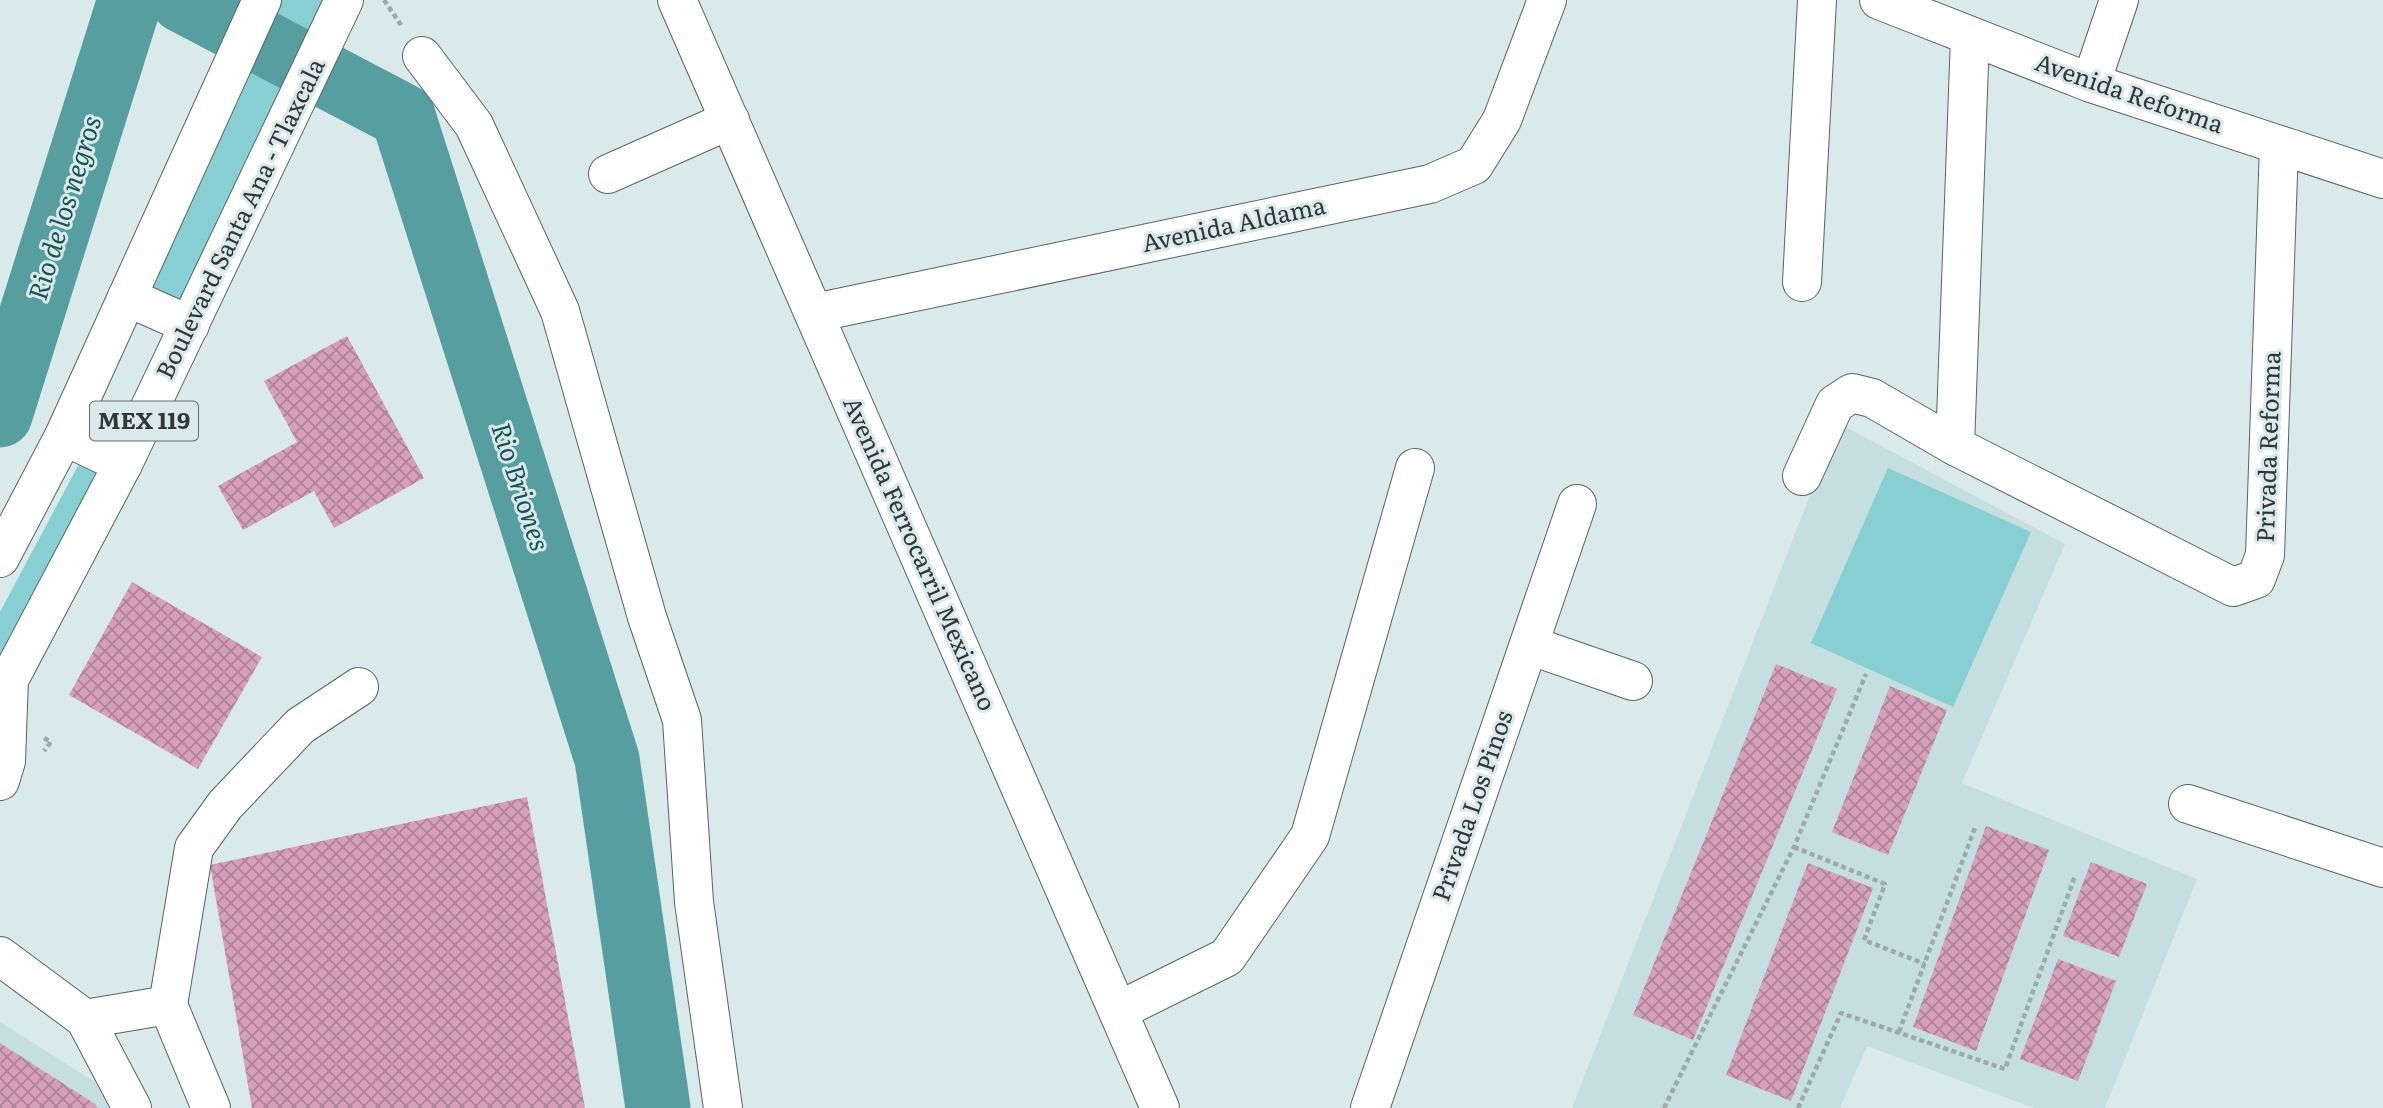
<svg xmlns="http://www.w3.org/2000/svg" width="2383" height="1108" viewBox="0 0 2383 1108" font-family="Literata,serif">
<defs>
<pattern id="building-cross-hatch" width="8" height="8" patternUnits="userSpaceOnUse" patternTransform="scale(1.75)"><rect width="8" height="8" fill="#d6a0ba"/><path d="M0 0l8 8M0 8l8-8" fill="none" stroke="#ae8398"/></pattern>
</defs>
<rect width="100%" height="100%" fill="#dae9ea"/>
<g fill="#c5dedf">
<path d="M1838,423L2065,544L1962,783L2197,879L2105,1108H2034L1867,1046L1840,1108H1572Z"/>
<path d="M0,1022L95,1082L109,1108H0Z"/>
</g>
<g fill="#87cfd2">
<path d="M265,0H333L189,322L130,295Z"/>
<path d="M80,462L98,469L0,662V612Z"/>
<path d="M1888,468L2031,532L1953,707L1811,643Z"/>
</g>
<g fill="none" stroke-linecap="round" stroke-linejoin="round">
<g stroke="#579ea1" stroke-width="65">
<path d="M182,0L403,116L607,759L658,1108"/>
<path d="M0,415L130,0"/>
</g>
</g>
<g fill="url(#building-cross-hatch)">
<path d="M347,336L424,478L334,528L314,491L243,530L218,486L297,442L264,381Z"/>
<path d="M132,582L262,657L198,769L69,695Z"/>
<path d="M1776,664L1837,689L1693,1040L1633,1015Z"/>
<path d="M1890,686L1947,710L1888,855L1832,832Z"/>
<path d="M527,797L585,1108H252L210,865Z"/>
<path d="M1986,826L2049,850L1976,1051L1913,1027Z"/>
<path d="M2091,862L2147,884L2119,957L2063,936Z"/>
<path d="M1808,863L1873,888L1791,1101L1726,1075Z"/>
<path d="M2058,959L2116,981L2078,1081L2020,1059Z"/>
<path d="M0,1043L95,1104L97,1108H0Z"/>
</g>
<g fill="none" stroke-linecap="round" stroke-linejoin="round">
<g stroke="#576465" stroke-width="40">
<g id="minor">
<path d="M677,0L1160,1108"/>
<path d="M1879,0L2091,83L2383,179"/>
<path d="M422,56L474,125L560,311L647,617L682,720L694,902L723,1108"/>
<path d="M2091,83L2119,0"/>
<path d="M608,174L730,120"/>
<path d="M1802,282L1817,0"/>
<path d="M814,313L1430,184L1474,165L1502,120L1547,0"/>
<path d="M1955,446L1970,37"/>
<path d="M1802,476L1835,404L1852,393L1872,398L1955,446L2233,587L2256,579L2265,555L2279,145"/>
<path d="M1529,645L1633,681"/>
<path d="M0,781L6,761L9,678"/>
<path d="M2188,804L2383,868"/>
<path d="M0,956L85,1019L132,1108"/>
<path d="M168,1005L211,1108"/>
<path d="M1118,1011L1227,957L1310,836L1415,468"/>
<path d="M85,1019L168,1005L194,848L225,805L300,726L359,687"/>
<path d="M1370,1108L1577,504"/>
</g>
</g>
<g stroke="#576465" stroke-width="40">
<g id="major">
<path d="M127,297L190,325"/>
<path d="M64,436L123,464"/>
<path d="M0,558L64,436L262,0"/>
<path d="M0,697L123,464L344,0"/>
</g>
</g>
<g stroke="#9da9aa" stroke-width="4.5" stroke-dasharray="5 3.5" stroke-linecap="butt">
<path d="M384,0L401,25"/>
<path d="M44,738L51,742L44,751"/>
<path d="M1794,847L1885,884L1864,940L1925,964"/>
<path d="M1899,1032L1976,825"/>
<path d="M1664,1108L1794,847L1866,674"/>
<path d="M1798,1108L1841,1013L2005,1069L2075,876"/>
</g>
<use href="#minor" stroke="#fff" stroke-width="38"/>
<use href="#major" stroke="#fff" stroke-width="38"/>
</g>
<g text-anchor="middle" stroke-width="6" stroke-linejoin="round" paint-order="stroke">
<rect fill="#dae9ea" stroke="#646c6d" stroke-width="2" x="90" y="401.5" width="108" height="39" rx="5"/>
<g font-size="23" font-weight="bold" fill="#313737">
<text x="144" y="429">MEX 119</text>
</g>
<g font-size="24" fill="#313737" stroke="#dae9ea">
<text transform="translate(2129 94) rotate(19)" y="8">Avenida Reforma</text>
<text transform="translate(241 219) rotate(-64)" y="8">Boulevard Santa Ana - Tlaxcala</text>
<text transform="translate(1234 225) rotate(-12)" y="8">Avenida Aldama</text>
<text transform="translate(2269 447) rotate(-88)" y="8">Privada Reforma</text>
<text transform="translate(919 554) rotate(66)" y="8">Avenida Ferrocarril Mexicano</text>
<text transform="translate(1473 806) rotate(-71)" y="8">Privada Los Pinos</text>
</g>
<g font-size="26" font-style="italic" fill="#165457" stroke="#dae9ea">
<text transform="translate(65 208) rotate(-73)" y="9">Rio de los negros</text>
<text transform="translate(520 487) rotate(72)" y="9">Rio Briones</text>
</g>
</g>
</svg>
